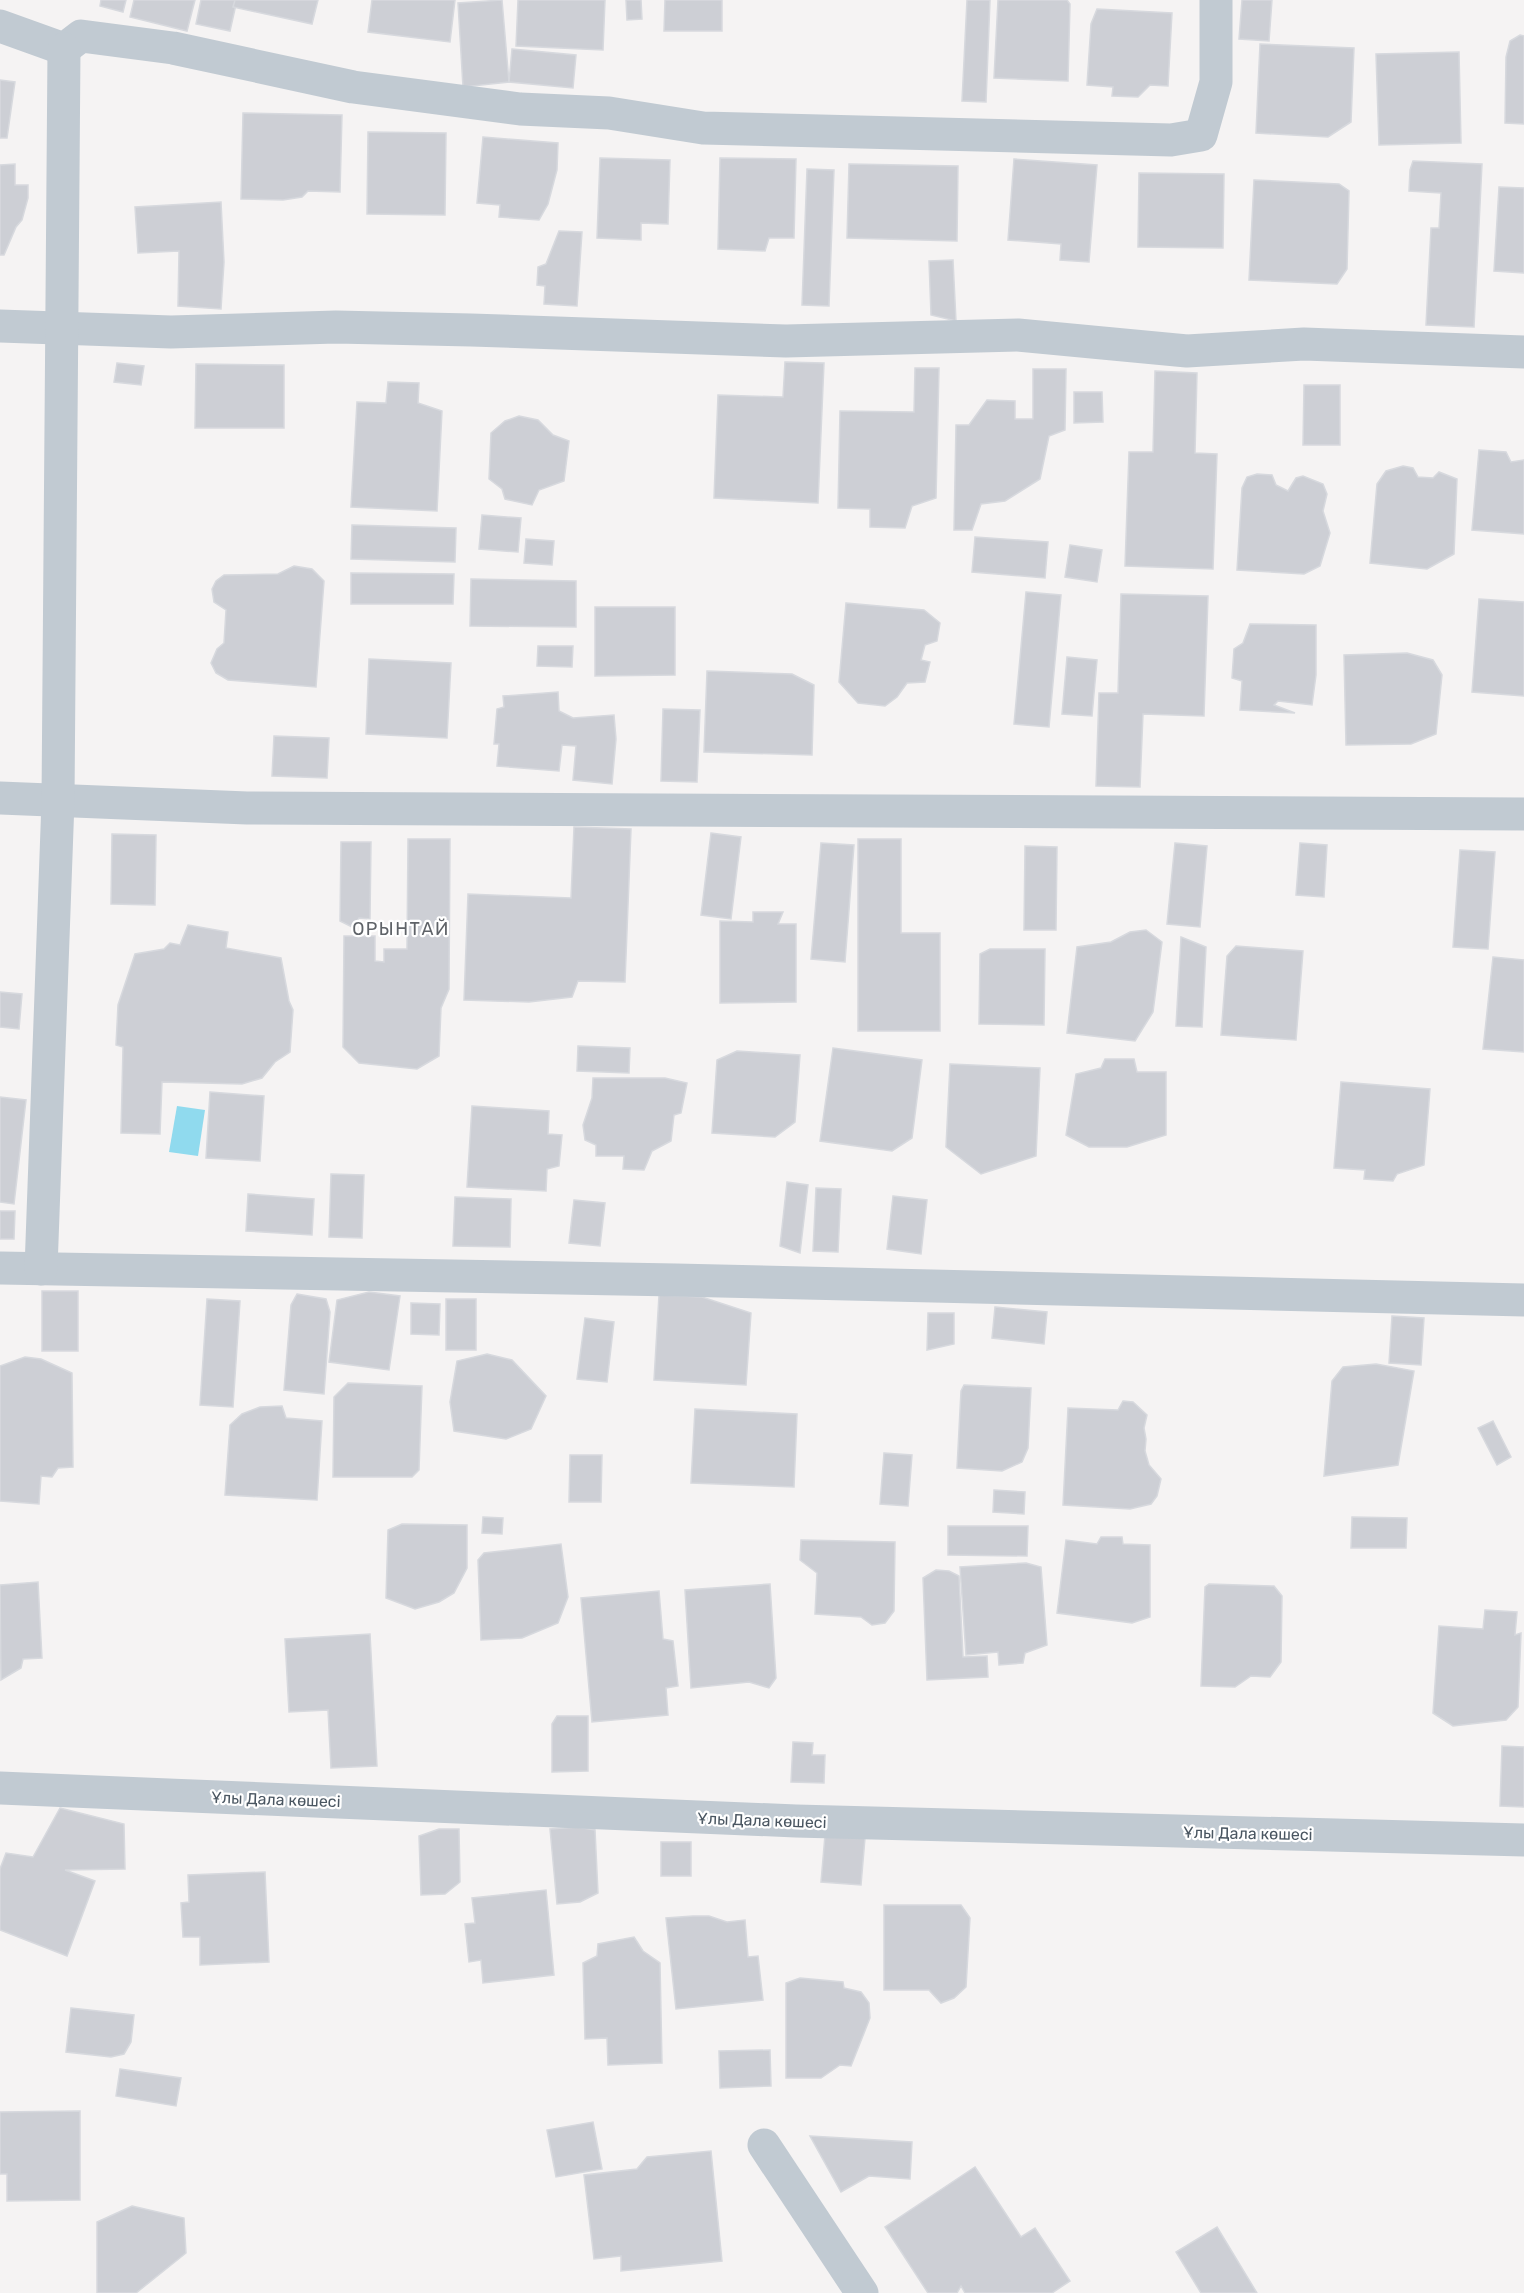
<svg xmlns="http://www.w3.org/2000/svg" width="1524" height="2293" viewBox="0 0 1524 2293" font-family="Rubik,sans-serif">
<rect width="100%" height="100%" fill="#f5f3f3"/>
<path fill="#90daee" d="M177,1106L205,1110L198,1156L169,1152Z"/>
<g fill="#cdcfd5" stroke="#d7d9de" stroke-width="1.5">
<path d="M101,0H126L123,12L100,6Z"/>
<path d="M134,0H195L187,31L130,17Z"/>
<path d="M201,0H237L230,31L196,24Z"/>
<path d="M235,0H318L312,24L233,7Z"/>
<path d="M372,0H455L450,42L368,32Z"/>
<path d="M502,0L509,82L463,87L458,3Z"/>
<path d="M518,0H605L603,50L516,46Z"/>
<path d="M626,0H641L642,19L627,20Z"/>
<path d="M665,0H722V31H664Z"/>
<path d="M967,0H990L986,102L962,101Z"/>
<path d="M998,0H1067L1070,4L1068,81L994,78Z"/>
<path d="M1242,0H1272L1269,41L1239,39Z"/>
<path d="M1097,9L1172,13L1168,86L1150,85L1138,97L1112,96L1113,87L1087,85L1091,24Z"/>
<path d="M1520,35L1524,36V124L1505,123L1506,57L1510,41Z"/>
<path d="M1260,44L1354,48L1351,122L1328,137L1256,133Z"/>
<path d="M512,49L576,55L573,88L509,82Z"/>
<path d="M1459,52L1461,143L1379,145L1376,54Z"/>
<path d="M0,80L15,82L7,138H0Z"/>
<path d="M243,113L342,115L340,192L308,191L302,197L283,200L241,199Z"/>
<path d="M368,132L446,133L445,215L367,214Z"/>
<path d="M483,137L558,143L557,170L548,204L539,220L499,217L500,205L477,203Z"/>
<path d="M600,158L670,160L668,224L641,223V240L597,238Z"/>
<path d="M720,158L796,159L794,238H769L765,251L718,249Z"/>
<path d="M1014,159L1097,165L1089,262L1060,260L1061,244L1008,240Z"/>
<path d="M1413,161L1482,164L1474,327L1426,325L1431,228H1439L1441,193L1409,191L1410,170Z"/>
<path d="M15,164V185H28V198L22,220L16,227L4,255H0V165Z"/>
<path d="M849,164L958,166L957,241L847,238Z"/>
<path d="M807,169L834,170L829,306L802,305Z"/>
<path d="M1139,173L1224,174L1223,248L1138,247Z"/>
<path d="M1254,180L1339,184L1349,191L1347,269L1337,284L1249,280Z"/>
<path d="M1499,187L1524,188V273L1494,271Z"/>
<path d="M221,202L224,262L221,309L178,306L179,251L138,253L135,207Z"/>
<path d="M559,231L582,232L577,306L544,304L545,286L537,285L538,267L546,264Z"/>
<path d="M953,260L956,321L931,315L929,261Z"/>
<path d="M785,362L824,363L818,503L714,498L718,395L783,397Z"/>
<path d="M117,363L144,366L141,385L114,382Z"/>
<path d="M196,364L284,365V428H195Z"/>
<path d="M915,368H939L936,498L912,506L905,528L870,527V509L838,508L840,411L914,412Z"/>
<path d="M1033,369H1066L1065,430L1049,436L1040,479L1005,501L981,504L972,530H954L956,425H969L987,400L1015,401V419H1033Z"/>
<path d="M1155,371L1197,373L1195,453L1217,454L1213,569L1125,566L1129,452H1153Z"/>
<path d="M388,382L419,383L418,403L442,411L437,511L351,507L357,402L386,403Z"/>
<path d="M1304,385H1340V445H1303Z"/>
<path d="M1074,392H1102L1103,422L1074,423Z"/>
<path d="M519,416L538,420L553,435L569,441L564,481L539,490L532,505L505,499L502,489L489,479L491,433L505,421Z"/>
<path d="M1479,450L1506,452L1511,462L1524,460V534L1472,530Z"/>
<path d="M1403,466L1413,468L1418,477L1433,478L1439,472L1457,479L1454,554L1427,569L1370,563L1377,484L1386,471Z"/>
<path d="M1257,474L1272,475L1276,485L1288,491L1296,478L1303,476L1323,484L1327,494L1323,511L1330,533L1320,566L1304,574L1237,570L1242,488L1247,477Z"/>
<path d="M482,515L521,518L518,552L479,549Z"/>
<path d="M352,525L456,528L455,562L351,559Z"/>
<path d="M975,537L1048,542L1045,578L972,572Z"/>
<path d="M526,539L554,541L552,565L524,563Z"/>
<path d="M1070,545L1102,550L1097,582L1065,577Z"/>
<path d="M294,566L312,569L324,581L316,687L228,680L216,673L211,663L217,649L224,643L226,610L214,602L212,589L216,581L224,575L278,574Z"/>
<path d="M351,573L454,574L453,604H351Z"/>
<path d="M471,579L576,581V627L470,626Z"/>
<path d="M1026,592L1061,595L1049,727L1014,724Z"/>
<path d="M1121,594L1208,596L1204,716L1143,714L1140,787L1096,786L1099,693H1118Z"/>
<path d="M1479,599L1524,602V696L1472,692Z"/>
<path d="M846,603L924,610L940,623L937,641L925,645L921,660L930,662L925,682L907,683L897,697L885,706L858,703L839,682Z"/>
<path d="M595,607H675V675L595,676Z"/>
<path d="M1250,624L1316,625V675L1312,705L1278,701L1274,705L1295,713L1240,710L1242,681L1232,678L1234,649L1243,643Z"/>
<path d="M538,646H573L572,667L537,666Z"/>
<path d="M1407,653L1433,660L1442,675L1436,734L1411,744L1346,745L1344,655Z"/>
<path d="M1067,657L1097,660L1092,716L1062,714Z"/>
<path d="M369,659L451,663L447,738L366,734Z"/>
<path d="M707,671L792,674L814,685L812,755L704,752Z"/>
<path d="M558,692L559,711L573,718L614,715L616,739L612,784L573,780L576,746L562,745L559,771L497,766L499,744H494L497,709L504,707L503,696Z"/>
<path d="M663,709L700,710L697,782L661,781Z"/>
<path d="M274,736L329,738L327,778L272,776Z"/>
<path d="M574,827L631,829L625,982L578,981L572,997L529,1002L464,1000L468,894L571,898Z"/>
<path d="M711,833L741,837L731,919L701,915Z"/>
<path d="M112,834L156,835L155,905L111,904Z"/>
<path d="M408,839H450L449,989L441,1008L439,1056L417,1069L359,1063L343,1047L344,936H375V961L384,962V949H407Z"/>
<path d="M858,839H901V933H940V1031H858Z"/>
<path d="M341,842H371L370,919L359,918L354,928L340,921Z"/>
<path d="M821,843L854,845L845,962L811,959Z"/>
<path d="M1175,843L1207,846L1200,927L1167,924Z"/>
<path d="M1300,843L1327,845L1324,897L1296,895Z"/>
<path d="M1025,846L1057,847L1056,930H1024Z"/>
<path d="M1460,850L1495,852L1488,949L1453,947Z"/>
<path d="M753,912H783L778,924H796V1002L720,1003V921L753,922Z"/>
<path d="M188,925L228,932L226,948L281,958L289,1001L293,1010L290,1052L275,1062L262,1078L242,1084L162,1082L160,1134L121,1133L123,1047L116,1045L118,1005L135,954L164,949L170,943L180,945Z"/>
<path d="M1146,930L1162,942L1153,1012L1135,1041L1067,1033L1077,947L1111,942L1130,932Z"/>
<path d="M1181,937L1206,947L1202,1027L1176,1026Z"/>
<path d="M1236,946L1303,951L1296,1040L1221,1035L1227,956Z"/>
<path d="M990,949H1045L1044,1025L979,1024L980,954Z"/>
<path d="M1493,957L1524,960V1052L1483,1049Z"/>
<path d="M0,992L22,994L19,1029L0,1027Z"/>
<path d="M578,1046L630,1048L629,1073L577,1071Z"/>
<path d="M833,1048L922,1060L912,1138L892,1151L820,1141Z"/>
<path d="M737,1051L800,1055L795,1122L775,1137L712,1133L717,1060Z"/>
<path d="M1105,1059H1134L1137,1072H1166V1135L1127,1147H1089L1066,1135L1076,1074L1101,1068Z"/>
<path d="M950,1064L1040,1068L1036,1156L981,1174L946,1147Z"/>
<path d="M593,1078H665L687,1083L681,1113L674,1115L671,1141L652,1151L644,1170L623,1169L624,1156H596V1145L585,1140L583,1125L592,1098Z"/>
<path d="M1341,1082L1430,1089L1424,1165L1397,1174L1393,1181L1364,1179L1365,1170L1334,1168Z"/>
<path d="M210,1092L264,1096L260,1161L206,1158Z"/>
<path d="M0,1097L26,1100L14,1204L0,1202Z"/>
<path d="M472,1106L549,1111L548,1134L562,1135L559,1166L547,1169L546,1191L467,1187Z"/>
<path d="M331,1174L364,1175L362,1238L329,1237Z"/>
<path d="M787,1182L808,1185L800,1253L780,1246Z"/>
<path d="M816,1188L841,1189L838,1252L813,1251Z"/>
<path d="M248,1194L314,1199L312,1235L246,1231Z"/>
<path d="M893,1196L927,1200L921,1254L887,1249Z"/>
<path d="M455,1197L511,1199L510,1247L453,1246Z"/>
<path d="M574,1200L605,1203L600,1246L569,1243Z"/>
<path d="M0,1211H15L14,1239H0Z"/>
<rect x="42" y="1291" width="36" height="60"/>
<path d="M369,1292L400,1296L389,1370L329,1362L337,1300Z"/>
<path d="M297,1294L326,1299L330,1312L324,1394L284,1390L291,1305Z"/>
<path d="M659,1295L702,1297L751,1313L746,1385L654,1380Z"/>
<path d="M207,1299L240,1301L233,1407L200,1405Z"/>
<rect x="446" y="1299" width="30" height="51"/>
<path d="M411,1303L440,1304L439,1335L411,1334Z"/>
<path d="M995,1307L1047,1312L1044,1344L992,1338Z"/>
<path d="M928,1313H954V1344L927,1350Z"/>
<path d="M1392,1316L1424,1318L1421,1365L1389,1363Z"/>
<path d="M585,1318L614,1322L607,1382L577,1379Z"/>
<path d="M487,1354L512,1360L546,1396L531,1429L506,1439L454,1431L450,1402L457,1361Z"/>
<path d="M25,1357L41,1359L72,1373L73,1467L58,1468L52,1477L41,1476L39,1504L0,1501V1366Z"/>
<path d="M1376,1364L1414,1371L1398,1465L1324,1476L1332,1381L1343,1367Z"/>
<path d="M348,1383L422,1386L419,1470L412,1477H333L334,1397Z"/>
<path d="M964,1385L1031,1388L1028,1448L1022,1462L1002,1471L957,1468L961,1391Z"/>
<path d="M1123,1401L1133,1402L1147,1415L1144,1428L1146,1439L1145,1451L1149,1465L1161,1479L1157,1496L1151,1504L1130,1509L1063,1505L1068,1408L1118,1410Z"/>
<path d="M282,1406L286,1418L322,1421L317,1500L225,1495L230,1425L242,1414L260,1407Z"/>
<path d="M695,1409L797,1414L794,1487L691,1483Z"/>
<path d="M1493,1421L1511,1457L1497,1465L1478,1428Z"/>
<path d="M884,1453L912,1455L908,1506L880,1504Z"/>
<path d="M570,1455H602L601,1502H569Z"/>
<path d="M994,1490L1025,1492L1024,1514L993,1512Z"/>
<path d="M483,1517L503,1518L502,1534L482,1533Z"/>
<path d="M1352,1517L1407,1518L1406,1548H1351Z"/>
<path d="M402,1524L467,1525V1568L454,1593L439,1602L415,1609L386,1598L388,1530Z"/>
<path d="M948,1526H1028L1027,1556L948,1555Z"/>
<path d="M1101,1537H1122L1123,1544L1150,1545V1617L1132,1623L1057,1613L1066,1540L1097,1544Z"/>
<path d="M801,1540L895,1542L894,1611L885,1623L872,1625L861,1617L815,1614L817,1573L800,1560Z"/>
<path d="M561,1544L568,1597L558,1623L522,1638L481,1640L478,1560L484,1553Z"/>
<path d="M1026,1563L1041,1567L1047,1645L1025,1653L1023,1663L999,1665L998,1652L966,1655L960,1567Z"/>
<path d="M936,1570L949,1571L959,1576L963,1657L987,1656L988,1677L927,1680L923,1578Z"/>
<path d="M38,1582L42,1658L23,1659L21,1668L1,1680L0,1585Z"/>
<path d="M770,1584L776,1678L769,1688L749,1682L691,1688L685,1590Z"/>
<path d="M1209,1584L1274,1586L1282,1596L1281,1662L1270,1677L1251,1676L1235,1687L1201,1686L1205,1587Z"/>
<path d="M659,1591L663,1639L673,1641L678,1686L666,1688L668,1715L592,1722L581,1598Z"/>
<path d="M1485,1610L1517,1612L1515,1635L1521,1633L1518,1707L1506,1720L1453,1726L1433,1713L1439,1626L1483,1629Z"/>
<path d="M370,1634L377,1766L331,1768L328,1710L289,1712L285,1639Z"/>
<path d="M557,1716H588V1771L552,1772V1724Z"/>
<path d="M793,1742L813,1743L812,1755H825L824,1783L791,1782Z"/>
<path d="M1502,1746L1524,1747V1807L1500,1806Z"/>
<path d="M60,1808L124,1824L125,1869L65,1870L95,1881L67,1956L0,1930V1869L6,1853L33,1857Z"/>
<path d="M577,1827L595,1830L598,1893L580,1902L557,1904L550,1829Z"/>
<path d="M439,1829H459L460,1882L445,1894L421,1895L419,1836Z"/>
<path d="M825,1835L865,1838L861,1885L821,1882Z"/>
<rect x="661" y="1842" width="30" height="34"/>
<path d="M265,1872L269,1962L200,1965V1937H183L181,1903L189,1902L188,1875Z"/>
<path d="M546,1890L554,1975L483,1983L481,1960L469,1962L465,1924L475,1923L472,1898Z"/>
<path d="M884,1905H961L970,1918L966,1987L954,1998L941,2003L929,1990H884Z"/>
<path d="M693,1916H709L727,1922L745,1920L748,1957L758,1956L763,2000L676,2009L666,1918Z"/>
<path d="M634,1937L643,1951L660,1963L662,2063L608,2065L607,2038L585,2039L583,1963L597,1956L598,1944Z"/>
<path d="M800,1978L843,1982L844,1988L861,1992L869,2003L870,2018L851,2066L840,2065L821,2078H786V1983Z"/>
<path d="M71,2008L134,2015L131,2042L124,2054L111,2057L66,2052Z"/>
<path d="M770,2050L771,2086L720,2088L719,2051Z"/>
<path d="M120,2069L181,2078L176,2106L116,2096Z"/>
<path d="M80,2111V2200L7,2201V2174H0V2112Z"/>
<path d="M593,2122L602,2169L556,2177L547,2130Z"/>
<path d="M810,2136L912,2142L910,2179L869,2176L841,2192Z"/>
<path d="M711,2151L722,2261L621,2271V2256L594,2259L584,2175L637,2169L647,2157Z"/>
<path d="M975,2167L1021,2237L1035,2228L1070,2281L1052,2293H965L961,2286L957,2293H928L885,2227Z"/>
<path d="M132,2206L184,2218L186,2253L136,2293H97V2222Z"/>
<path d="M1217,2227L1257,2293H1201L1176,2252Z"/>
</g>
<g fill="none" stroke-linecap="round" stroke-linejoin="round">
<g stroke="#c1cad2" stroke-width="33">
<path d="M0,26L64,49L81,36L173,48L353,87L520,109L609,113L703,128L1171,140L1201,135L1216,82V0"/>
<path d="M0,326L171,332L336,327L471,330L786,341L1018,335L1187,351L1304,344L1524,352"/>
<path d="M0,798L247,808L1524,814"/>
<path d="M0,1268L676,1280L1524,1300"/>
<path d="M41,1269L58,801L64,49"/>
<path d="M0,1788L796,1821L1524,1840"/>
<path d="M764,2145L862,2293"/>
</g>
</g>
<g text-anchor="middle" stroke-width="4.5" stroke-linejoin="round" paint-order="stroke">
<g font-size="16" fill="#4a5661" stroke="#fff">
<text transform="translate(276 1799) rotate(2)" y="6">Ұлы Дала көшесі</text>
<text transform="translate(762 1820) rotate(2)" y="6">Ұлы Дала көшесі</text>
<text transform="translate(1248 1833) rotate(1)" y="6">Ұлы Дала көшесі</text>
</g>
<g font-size="18" letter-spacing="1.5" fill="#5f6368" stroke="#fff">
<text x="401" y="935">ОРЫНТАЙ</text>
</g>
</g>
</svg>
